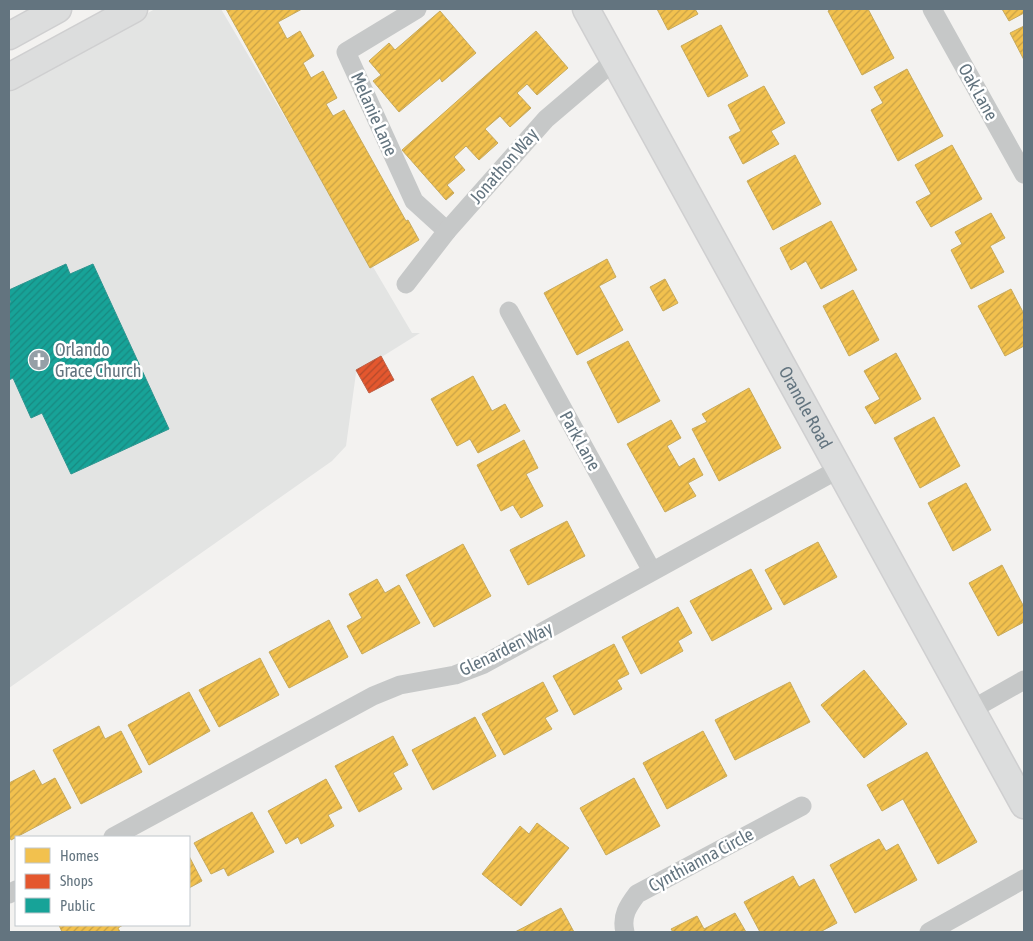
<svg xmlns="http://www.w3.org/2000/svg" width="1033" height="941" viewBox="0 0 1033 941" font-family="'Asap Condensed',sans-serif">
<defs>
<pattern id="homes-hatch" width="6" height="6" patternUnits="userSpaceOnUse" patternTransform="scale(1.25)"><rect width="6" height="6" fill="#f2c14e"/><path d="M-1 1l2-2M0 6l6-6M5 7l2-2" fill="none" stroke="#c8a146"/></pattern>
<pattern id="shops-hatch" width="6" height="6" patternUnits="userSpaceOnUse" patternTransform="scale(1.25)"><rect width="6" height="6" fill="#e4572e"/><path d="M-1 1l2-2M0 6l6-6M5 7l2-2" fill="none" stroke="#b24a2c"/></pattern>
<pattern id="public-hatch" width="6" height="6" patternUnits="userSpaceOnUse" patternTransform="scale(1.25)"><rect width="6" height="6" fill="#17a398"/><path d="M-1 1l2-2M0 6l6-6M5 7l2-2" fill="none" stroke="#188981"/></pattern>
</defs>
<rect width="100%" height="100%" fill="#f3f2f0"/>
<path fill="#e3e4e3" d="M155,9H221L412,333H420L356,373L346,446L332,461L9,688V89Z"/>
<g fill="url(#homes-hatch)" stroke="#c7aa5d">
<path d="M226,9H302L278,22L287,39L300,31L314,56L303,63L311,78L323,71L337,98L326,104L333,116L344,110L406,221L408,220L419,240L370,268Z"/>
<path d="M657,9H695L698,14L668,30Z"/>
<path d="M831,9H868L894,58L862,75L828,11Z"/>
<path d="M1002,9H1024V13L1009,21Z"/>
<path d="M440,11L476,53L442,82L440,78L399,112L373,81L381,75L369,61L389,43L395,50Z"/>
<path d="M721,25L748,76L708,97L681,46Z"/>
<path d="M1024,26V60L1010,33Z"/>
<path d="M536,31L568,68L537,95L527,84L517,93L531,108L510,127L500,116L485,129L498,143L479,160L466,146L454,157L465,170L447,185L454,193L446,200L402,150Z"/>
<path d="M907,69L943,136L898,161L871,110L883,103L874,87Z"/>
<path d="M764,86L785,123L771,131L779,144L743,164L729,137L741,131L728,105Z"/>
<path d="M952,145L982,199L931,227L916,202L931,194L915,165Z"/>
<path d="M795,155L821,204L773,230L747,181Z"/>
<path d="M991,213L1005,238L990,246L1004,272L971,289L951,250L962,244L955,232Z"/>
<path d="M831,221L857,270L821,289L806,261L791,270L780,248Z"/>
<path d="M607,259L616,277L599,286L623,330L577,355L544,293Z"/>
<path d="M665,279L678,303L663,311L650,287Z"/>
<path d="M1011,289L1024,314V346L1005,356L978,306Z"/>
<path d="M853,290L879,340L849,356L823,306Z"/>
<path d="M628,341L660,401L618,423L587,362Z"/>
<path d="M896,353L921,399L875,424L865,407L880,399L864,371Z"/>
<path d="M473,376L492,411L505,404L520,431L478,453L470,439L457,446L431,399Z"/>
<path d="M749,388L781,448L719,481L692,429L707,422L702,414Z"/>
<path d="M934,417L960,466L920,488L894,438Z"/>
<path d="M671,420L681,438L667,446L679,467L694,458L703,475L688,483L696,496L665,512L627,444Z"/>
<path d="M524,440L538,468L526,474L543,506L521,518L513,505L501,511L477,465Z"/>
<path d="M966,483L991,530L953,551L928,503Z"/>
<path d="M567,521L585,556L528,585L510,550Z"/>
<path d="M818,542L837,577L784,605L765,570Z"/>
<path d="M463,544L491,596L434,627L406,575Z"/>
<path d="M1002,565L1024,607V622L998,636L969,583Z"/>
<path d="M751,569L772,609L712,641L690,601Z"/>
<path d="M377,579L385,593L399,585L420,623L362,654L347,626L362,618L349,594Z"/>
<path d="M678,607L692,633L678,641L683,651L641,674L622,637Z"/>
<path d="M329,620L348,657L289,688L269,652Z"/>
<path d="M614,644L629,674L617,680L622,689L574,715L553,676Z"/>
<path d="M260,658L279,695L219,727L199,690Z"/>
<path d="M864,670L907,724L864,758L821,705Z"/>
<path d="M543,682L558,711L545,718L552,729L504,755L482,714Z"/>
<path d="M790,682L810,722L735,760L715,720Z"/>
<path d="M189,692L210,731L149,765L128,725Z"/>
<path d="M475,717L496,756L433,790L412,750Z"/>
<path d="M99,726L105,739L121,731L142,772L81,804L53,750Z"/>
<path d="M703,731L727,776L667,809L643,763Z"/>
<path d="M393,736L408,765L393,773L402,789L359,812L335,766Z"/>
<path d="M927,752L977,842L938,864L903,799L882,811L867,785Z"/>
<path d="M34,770L42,785L55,778L71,808L11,840L9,835V783Z"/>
<path d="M634,778L660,826L606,855L580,808Z"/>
<path d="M326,779L342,808L328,815L334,826L301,844L298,837L286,844L268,811Z"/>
<path d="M252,812L274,852L228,876L224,868L211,874L194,843Z"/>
<path d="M537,823L569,848L521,906L482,874L520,826L529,834Z"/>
<path d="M879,839L886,851L898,844L917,880L855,913L830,865Z"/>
<path d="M189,856L202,881L189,888Z"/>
<path d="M793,876L799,887L814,879L837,923L820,932H760L744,902Z"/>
<path d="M561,908L574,932H515Z"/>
<path d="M735,913L746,932H673L671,929L697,916L704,929Z"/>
<path d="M59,925H123L118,928L120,932H62Z"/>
</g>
<path fill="url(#shops-hatch)" stroke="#bd6046" d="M381,356L394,380L369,393L356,370Z"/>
<path fill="url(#public-hatch)" stroke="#2e9590" d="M66,264L70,274L93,264L169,429L71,474L42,413L31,418L13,378L9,380V303L11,302L9,298V290Z"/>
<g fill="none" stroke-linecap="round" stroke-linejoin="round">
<g stroke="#cfcfd0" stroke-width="29">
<g id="secondary">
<path id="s1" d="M586,9L1024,805"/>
<path d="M9,36L58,9"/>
<path d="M9,77L134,9"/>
</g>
</g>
<g stroke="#c6c8c8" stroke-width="19">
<path d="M417,9L346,52L414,201L447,231"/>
<path d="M932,9L1024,174"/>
<path d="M406,284L447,231L546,119L614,61"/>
<path d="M509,311L652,571"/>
<path d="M971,710L1024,680"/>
<path d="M113,837L373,696L400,685L455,675L484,664L839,469"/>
<path d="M9,894L16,890"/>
<path d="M625,932C621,916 628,906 637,894L802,806"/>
<path d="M929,932L1024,879"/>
</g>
<use href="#secondary" stroke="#dcdddd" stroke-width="26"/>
</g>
<defs>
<g id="church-disc" transform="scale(1.125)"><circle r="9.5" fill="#95a0a7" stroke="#fff"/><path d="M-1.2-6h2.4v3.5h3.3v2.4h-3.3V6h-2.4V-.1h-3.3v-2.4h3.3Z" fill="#fff"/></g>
</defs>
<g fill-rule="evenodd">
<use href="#church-disc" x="39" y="360"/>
</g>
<g text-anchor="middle" stroke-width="5" stroke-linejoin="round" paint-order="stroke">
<g font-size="18" fill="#63747f" stroke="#fff">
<text transform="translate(978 92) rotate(61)" y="6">Oak Lane</text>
<text transform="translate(374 114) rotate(66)" y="6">Melanie Lane</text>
<text transform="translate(504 166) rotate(-49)" y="6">Jonathon Way</text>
<text dy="6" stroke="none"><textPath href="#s1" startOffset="455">Oranole Road</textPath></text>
<text transform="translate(580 441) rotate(61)" y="6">Park Lane</text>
<text transform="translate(506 649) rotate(-26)" y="6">Glenarden Way</text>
<text transform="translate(701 860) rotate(-28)" y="6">Cynthianna Circle</text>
</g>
<g font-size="18" fill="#63747f" stroke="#fff" text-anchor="start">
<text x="55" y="356">Orlando<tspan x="55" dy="21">Grace Church</tspan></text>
</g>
</g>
<rect width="1033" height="941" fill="none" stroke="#63747f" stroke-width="20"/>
<rect x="15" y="836" width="175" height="90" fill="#ffffff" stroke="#c1c7cc"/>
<rect x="25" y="848" width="25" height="15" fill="#f2c14e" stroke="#c1c7cc"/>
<text x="60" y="861" font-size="15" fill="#63747f">Homes</text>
<rect x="25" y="874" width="25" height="15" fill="#e4572e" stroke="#c1c7cc"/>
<text x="60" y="886" font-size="15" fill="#63747f">Shops</text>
<rect x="25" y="898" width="25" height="15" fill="#17a398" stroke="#c1c7cc"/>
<text x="60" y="911" font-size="15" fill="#63747f">Public</text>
</svg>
